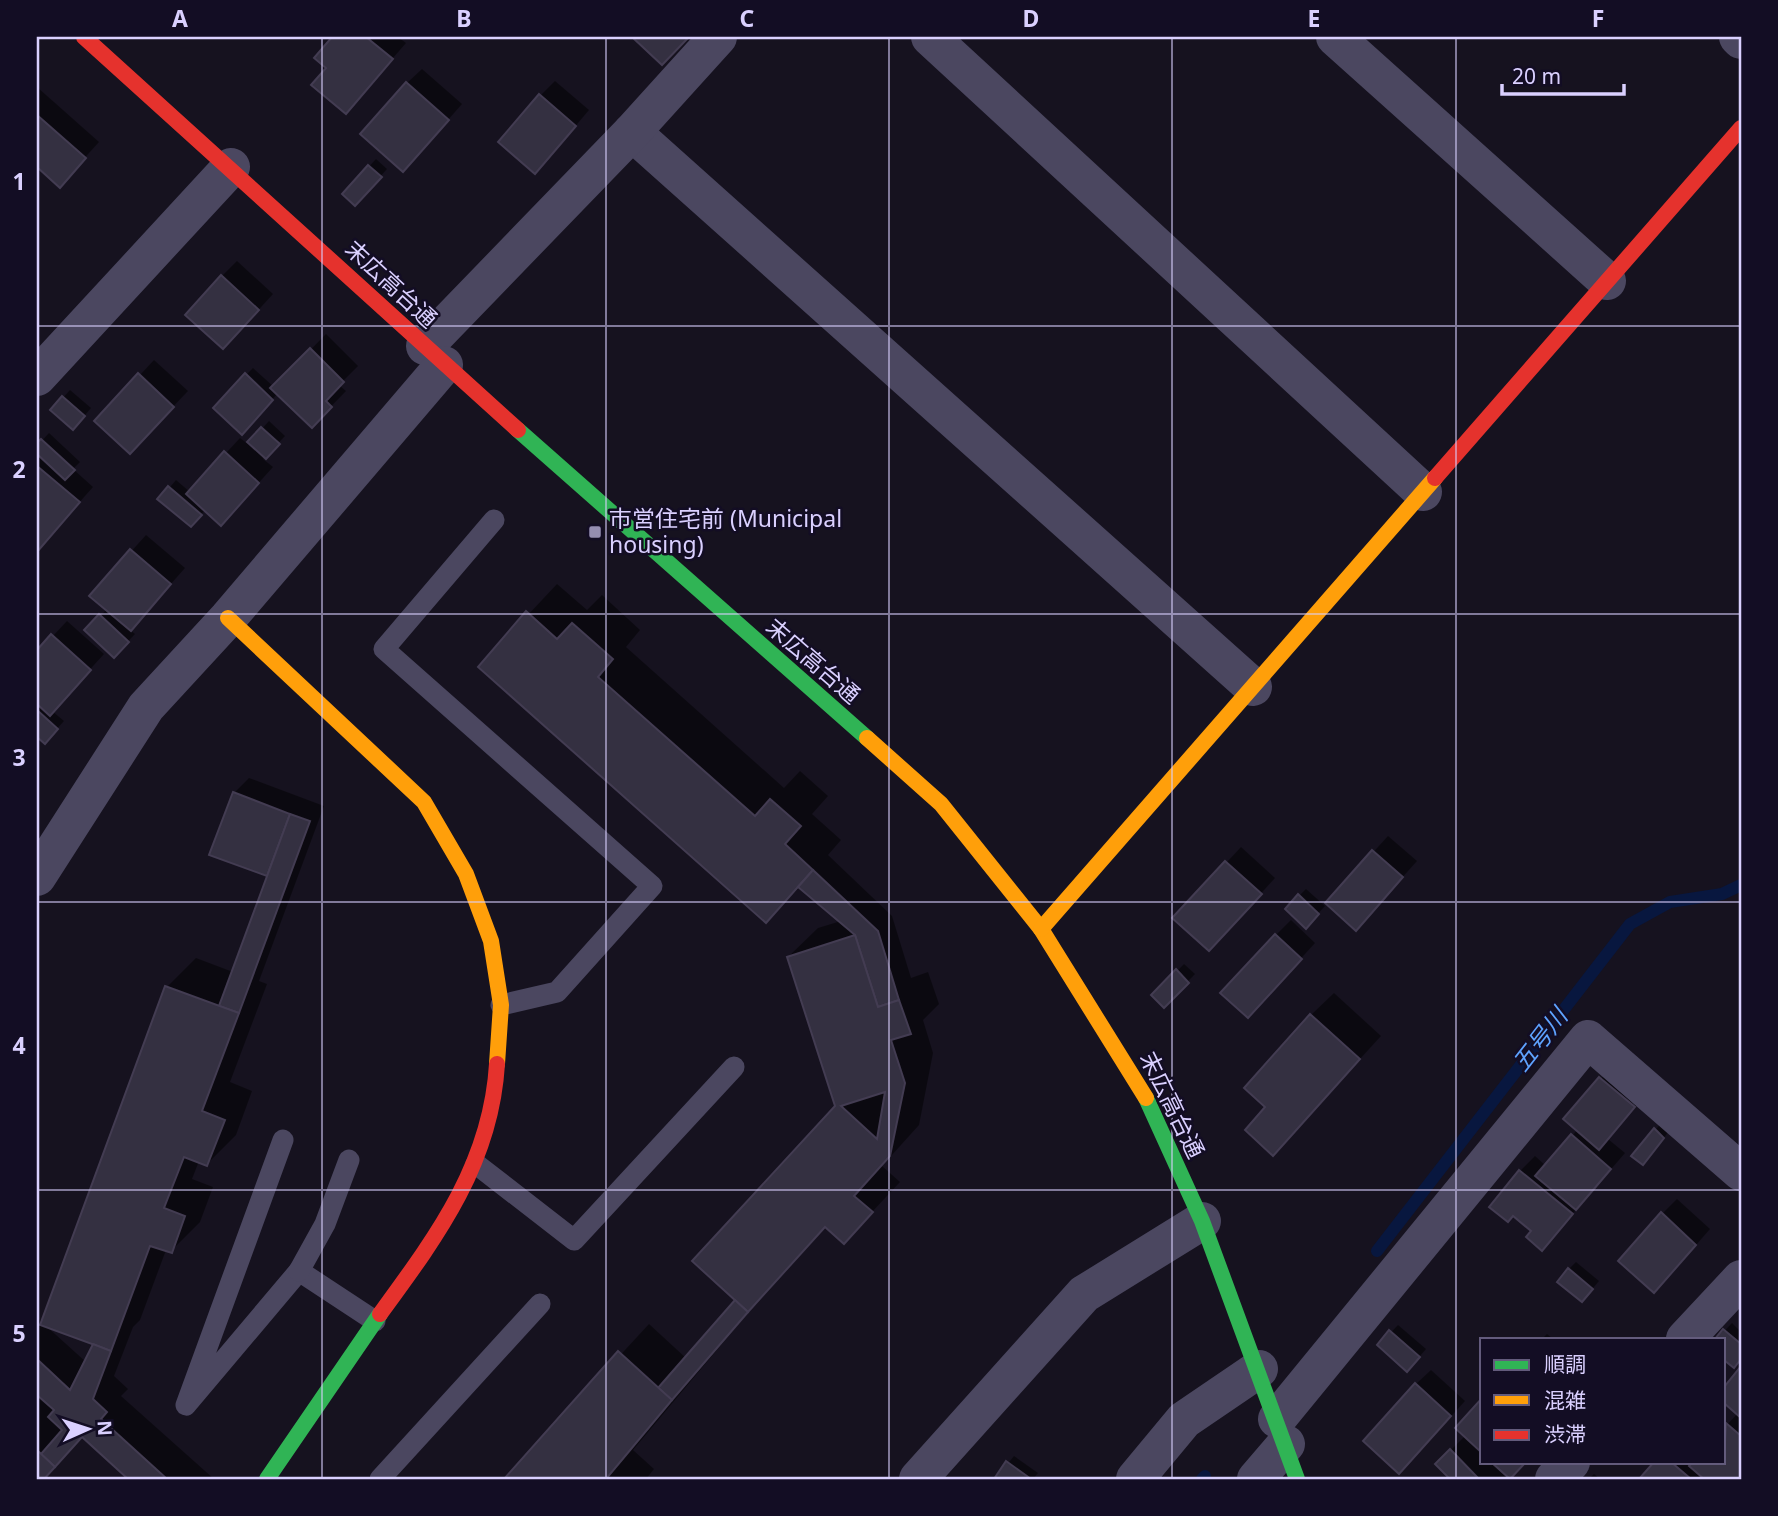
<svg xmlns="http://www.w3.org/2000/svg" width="1778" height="1516" viewBox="0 0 1778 1516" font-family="'Noto Sans','Noto Sans JP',sans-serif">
<rect width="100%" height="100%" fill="#16121f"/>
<g fill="#0007" fill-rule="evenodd">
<path d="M334,37H398L406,43L346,112L329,67L317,58Z"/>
<path d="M422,69L462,104L417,155L407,83Z"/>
<path d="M555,81L589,110L550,156L540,96Z"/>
<path d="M37,87L99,142L60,185L37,165Z"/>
<path d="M376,159L387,169L362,197L344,194Z"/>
<path d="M237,261L273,294L238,332L222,276Z"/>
<path d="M326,334L358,366L339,385L346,391L312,426L278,393L249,425L246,375L253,368L274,387Z"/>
<path d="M154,360L188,391L144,437L140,375Z"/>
<path d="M70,390L91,408L80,421L53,409Z"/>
<path d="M269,421L285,436L263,459L273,467L236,508L206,509L191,525L160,499L176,480L190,492L240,438L248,444Z"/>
<path d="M49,433L80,462L73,469L93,487L37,550V446Z"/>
<path d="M146,535L185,568L130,630L135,634L114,656L87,630L107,609L92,595Z"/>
<path d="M557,584L587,610L602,595L640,630L626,647L784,788L800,771L828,796L812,814L841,840L828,855L892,916L911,978L928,972L939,1004L923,1020L933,1053L919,1125L882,1166L900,1182L844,1242L827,1226L763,1295L633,1450L654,1469L646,1479H506L649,1324L687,1359L738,1300L837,1107L788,957L818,928L841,921L800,887L766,921L480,666Z"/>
<path d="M67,621L104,654L52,711L64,721L45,742L37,735V653Z"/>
<path d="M249,778L324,806L259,981L267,984L230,1082L252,1091L236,1135L207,1164L199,1161L192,1179L213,1187L200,1222L171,1251L166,1250L140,1320L133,1327L114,1376L128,1389L121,1396L214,1479H131L84,1436L44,1479H37V1317L42,1322L167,987L196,958L233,972L269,875L212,854L234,793ZM45,1325L95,1343L86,1362Z"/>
<path d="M1388,836L1417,861L1356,929L1327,903Z"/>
<path d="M1241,847L1275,878L1224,934L1175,918Z"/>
<path d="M1306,889L1325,906L1313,919L1299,896Z"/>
<path d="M1291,920L1315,943L1262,1001L1276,935Z"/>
<path d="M1184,964L1195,974L1164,1006L1154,995Z"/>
<path d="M1334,993L1381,1036L1273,1154L1268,1107L1311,1015Z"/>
<path d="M1615,1063L1649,1091L1608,1139L1625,1153L1542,1249L1533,1230L1520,1171L1535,1156L1546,1166L1578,1129L1566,1119Z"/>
<path d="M1662,1123L1670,1130L1649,1156L1655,1130Z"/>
<path d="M1677,1199L1710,1229L1669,1276L1662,1214Z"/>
<path d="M1576,1262L1599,1281L1589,1293L1569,1269Z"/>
<path d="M1732,1323L1741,1332V1358L1733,1366L1724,1357V1339H1717Z"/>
<path d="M1398,1325L1426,1349L1414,1363L1379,1345Z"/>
<path d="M1547,1334L1553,1339H1542Z"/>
<path d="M1741,1368V1479H1707L1702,1476L1699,1479H1641L1656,1462H1724V1428L1738,1413L1724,1400V1389Z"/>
<path d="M1431,1370L1465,1401L1414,1457L1416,1384Z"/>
<path d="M1482,1401V1462H1524L1509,1479H1447L1450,1477L1437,1464L1466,1435L1458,1428Z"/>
<path d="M1014,1456L1038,1473L1033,1479L996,1478Z"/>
<path d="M1594,1474L1600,1479H1589Z"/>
</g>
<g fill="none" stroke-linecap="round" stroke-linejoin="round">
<g stroke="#08173f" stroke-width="12">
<path d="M1377,1251L1630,924L1670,902L1722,894L1741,885"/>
<path d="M1202,1479L1205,1476"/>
</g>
</g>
<g fill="#343041" stroke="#433c52" stroke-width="2" fill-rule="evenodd">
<path d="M332,37H366L393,59L346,114L311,85L326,68L314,58Z"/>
<path d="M632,37H689L662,65Z"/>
<path d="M406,82L449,120L403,172L360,134Z"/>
<path d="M539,94L576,126L535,174L498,142Z"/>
<path d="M37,115L86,158L60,188L37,167Z"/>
<path d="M368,165L382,177L355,206L342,194Z"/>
<path d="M221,275L259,310L223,349L185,315Z"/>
<path d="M310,348L344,382L326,401L332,407L312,428L270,388Z"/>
<path d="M138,373L174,407L130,454L94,421Z"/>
<path d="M245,373L273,400L242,435L213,408Z"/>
<path d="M62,396L85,416L73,430L50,410Z"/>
<path d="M261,427L280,444L266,459L247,442Z"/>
<path d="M41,439L75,470L65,480L37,454V443Z"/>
<path d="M224,451L259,483L221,526L186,494Z"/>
<path d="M37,466L80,502L37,552Z"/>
<path d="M168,486L202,515L191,527L157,499Z"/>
<path d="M130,549L171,584L131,631L89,596Z"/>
<path d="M526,611L557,639L572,623L613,659L598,677L755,816L770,799L801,826L785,844L813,870L766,923L478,667Z"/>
<path d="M99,614L129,642L114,658L84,630Z"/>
<path d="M51,634L91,670L50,716L37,704V650Z"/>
<path d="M37,710L58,729L45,744L37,737Z"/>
<path d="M233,792L290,814L267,876L209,855Z"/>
<path d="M290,814L310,821L239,1013L219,1006Z"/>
<path d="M1372,850L1403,877L1356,931L1325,903Z"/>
<path d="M1225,861L1262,894L1209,951L1172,918Z"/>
<path d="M813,870L878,931L899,1000L878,1007L855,935L798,887Z"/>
<path d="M1298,894L1319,914L1306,929L1285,909Z"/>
<path d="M1275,934L1302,959L1248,1018L1220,993Z"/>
<path d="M855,935L878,1007L899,1000L911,1034L891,1040L905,1083L890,1156L854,1196L873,1212L844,1244L825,1227L748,1312L692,1261L835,1106L787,957ZM885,1092L877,1139L841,1106Z"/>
<path d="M1176,969L1189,983L1164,1008L1151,995Z"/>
<path d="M165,986L239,1013L202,1111L225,1120L207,1166L184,1157L164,1208L185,1216L172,1253L150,1246L111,1351L40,1325Z"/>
<path d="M1310,1014L1360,1059L1273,1156L1245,1130L1265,1107L1244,1088Z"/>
<path d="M1599,1077L1635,1107L1599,1150L1563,1119Z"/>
<path d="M1654,1128L1664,1138L1643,1165L1631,1156Z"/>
<path d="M1571,1134L1611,1169L1576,1210L1535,1176Z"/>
<path d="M1519,1170L1573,1214L1542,1251L1526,1237L1531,1231L1513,1216L1508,1222L1489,1207Z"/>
<path d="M1661,1212L1696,1245L1654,1293L1618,1261Z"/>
<path d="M1568,1268L1593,1289L1582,1302L1557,1282Z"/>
<path d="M735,1300L748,1312L672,1400L658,1388Z"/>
<path d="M1723,1329L1741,1344V1359L1734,1368L1724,1360V1339H1715Z"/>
<path d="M1389,1330L1420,1357L1407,1372L1377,1345Z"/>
<path d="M93,1344L111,1351L93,1399L107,1412L101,1419L167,1479H128L82,1437L55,1467L41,1454L62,1430L48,1417L54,1410L37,1395V1359L70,1390Z"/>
<path d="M618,1351L672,1400L606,1479H504Z"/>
<path d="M1741,1366V1418L1724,1403V1387Z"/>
<path d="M1415,1383L1451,1416L1399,1474L1363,1441Z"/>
<path d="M1482,1398V1453L1455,1428Z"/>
<path d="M1726,1423L1741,1436V1479H1704L1689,1466L1693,1462H1724Z"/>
<path d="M1450,1449L1479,1479H1445L1448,1477L1435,1464Z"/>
<path d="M37,1450L55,1467L44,1479H37Z"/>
<path d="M1006,1461L1031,1479H994Z"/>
<path d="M1491,1462H1526L1510,1479Z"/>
<path d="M1654,1462H1671L1691,1479H1639Z"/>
</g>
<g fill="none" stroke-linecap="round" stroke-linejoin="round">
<g stroke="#4b4760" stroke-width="21">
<path d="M494,520L384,649L652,886L557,992L501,1005"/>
<path d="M283,1140L186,1405L299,1271L375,1321"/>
<path d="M476,1164L574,1240L734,1067"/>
<path d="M299,1271L325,1224L349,1160"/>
<path d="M380,1479L540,1304"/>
</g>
<g stroke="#4b4760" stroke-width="38">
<path d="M930,37L1423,492"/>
<path d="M1335,37L1607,281"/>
<path d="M1738,37L1741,40"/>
<path d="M632,132L1253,687"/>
<path d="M425,346L632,132L718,37"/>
<path d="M37,377L231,167"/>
<path d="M37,877L146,707L228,618L444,365"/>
<path d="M1685,1339L1741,1279"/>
<path d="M1277,1419L1588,1039L1741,1172"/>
<path d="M918,1479L1084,1294L1202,1221"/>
<path d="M1135,1479L1184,1420L1259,1369"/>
<path d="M1256,1479L1286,1444"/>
<path d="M1554,1479L1571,1462"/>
</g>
<g stroke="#30b455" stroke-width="16">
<path d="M518,430L867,738"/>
<path d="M1146,1098L1202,1221L1297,1479"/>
<path d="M267,1479L380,1314"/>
</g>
<g stroke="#ff9f0a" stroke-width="16">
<path d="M228,618L424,802L466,874L491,941L501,1005L497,1064"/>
<path d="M867,738L941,804L1041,929L1146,1098"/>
<path d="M1041,929L1435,478"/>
</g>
<g stroke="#e5322d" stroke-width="16">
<path d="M84,37L518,430"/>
<path d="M1435,478L1741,128"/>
<path d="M380,1314C437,1236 491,1164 497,1064"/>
</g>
</g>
<path fill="none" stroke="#dad0ff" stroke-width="2" stroke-opacity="0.55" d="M322,37V1479M606,37V1479M889,37V1479M1172,37V1479M1456,37V1479M37,326H1741M37,614H1741M37,902H1741M37,1190H1741"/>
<rect fill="#958eb1" stroke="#130d24" stroke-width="2.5" x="588" y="525" width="14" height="14" rx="3.5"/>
<g text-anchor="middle" stroke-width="5" stroke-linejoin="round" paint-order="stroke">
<g font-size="23" fill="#dad0ff" stroke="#130d24">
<text transform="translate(391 284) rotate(43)" y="8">末広高台通</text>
<text transform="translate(813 661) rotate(41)" y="8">末広高台通</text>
<text transform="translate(1172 1105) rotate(64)" y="8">末広高台通</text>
</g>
<g font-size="23" fill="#dad0ff" stroke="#130d24" text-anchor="start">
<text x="609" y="527">市営住宅前 (Municipal<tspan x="609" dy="26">housing)</tspan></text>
</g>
<g font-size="24" font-style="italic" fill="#5ea3ff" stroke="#130d24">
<text transform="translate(1540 1040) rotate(-52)" y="8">五号川</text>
</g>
</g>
<rect width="1778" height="1516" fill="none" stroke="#130d24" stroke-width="77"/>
<rect x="1480" y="1338" width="245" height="126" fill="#130d24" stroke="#635b7c" stroke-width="2"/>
<rect x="1494" y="1360" width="35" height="10" fill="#30b455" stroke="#635b7c" stroke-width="2"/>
<text x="1544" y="1372" font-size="21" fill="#dad0ff">順調</text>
<rect x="1494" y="1395" width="35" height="10" fill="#ff9f0a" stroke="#635b7c" stroke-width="2"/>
<text x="1544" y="1408" font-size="21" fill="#dad0ff">混雑</text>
<rect x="1494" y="1430" width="35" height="10" fill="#e5322d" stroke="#635b7c" stroke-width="2"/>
<text x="1544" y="1442" font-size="21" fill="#dad0ff">渋滞</text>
<g transform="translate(88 1429) rotate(87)" stroke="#130d24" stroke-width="5" paint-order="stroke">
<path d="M0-5L12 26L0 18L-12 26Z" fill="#dad0ff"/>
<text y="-10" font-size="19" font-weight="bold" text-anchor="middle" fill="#dad0ff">N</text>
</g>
<path d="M1502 84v10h122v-10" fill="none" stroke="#dad0ff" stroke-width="3.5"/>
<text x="1512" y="84" font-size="21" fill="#dad0ff" stroke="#130d24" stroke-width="5" paint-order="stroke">20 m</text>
<rect x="38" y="38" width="1702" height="1440" fill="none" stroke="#dad0ff" stroke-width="2.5"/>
<g font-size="23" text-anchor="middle" font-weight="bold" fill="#dad0ff">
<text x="180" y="27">A</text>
<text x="464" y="27">B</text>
<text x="747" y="27">C</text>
<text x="1031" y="27">D</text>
<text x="1314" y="27">E</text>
<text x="1598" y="27">F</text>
<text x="19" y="190">1</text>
<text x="19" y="478">2</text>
<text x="19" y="766">3</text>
<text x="19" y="1054">4</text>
<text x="19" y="1342">5</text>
</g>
</svg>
